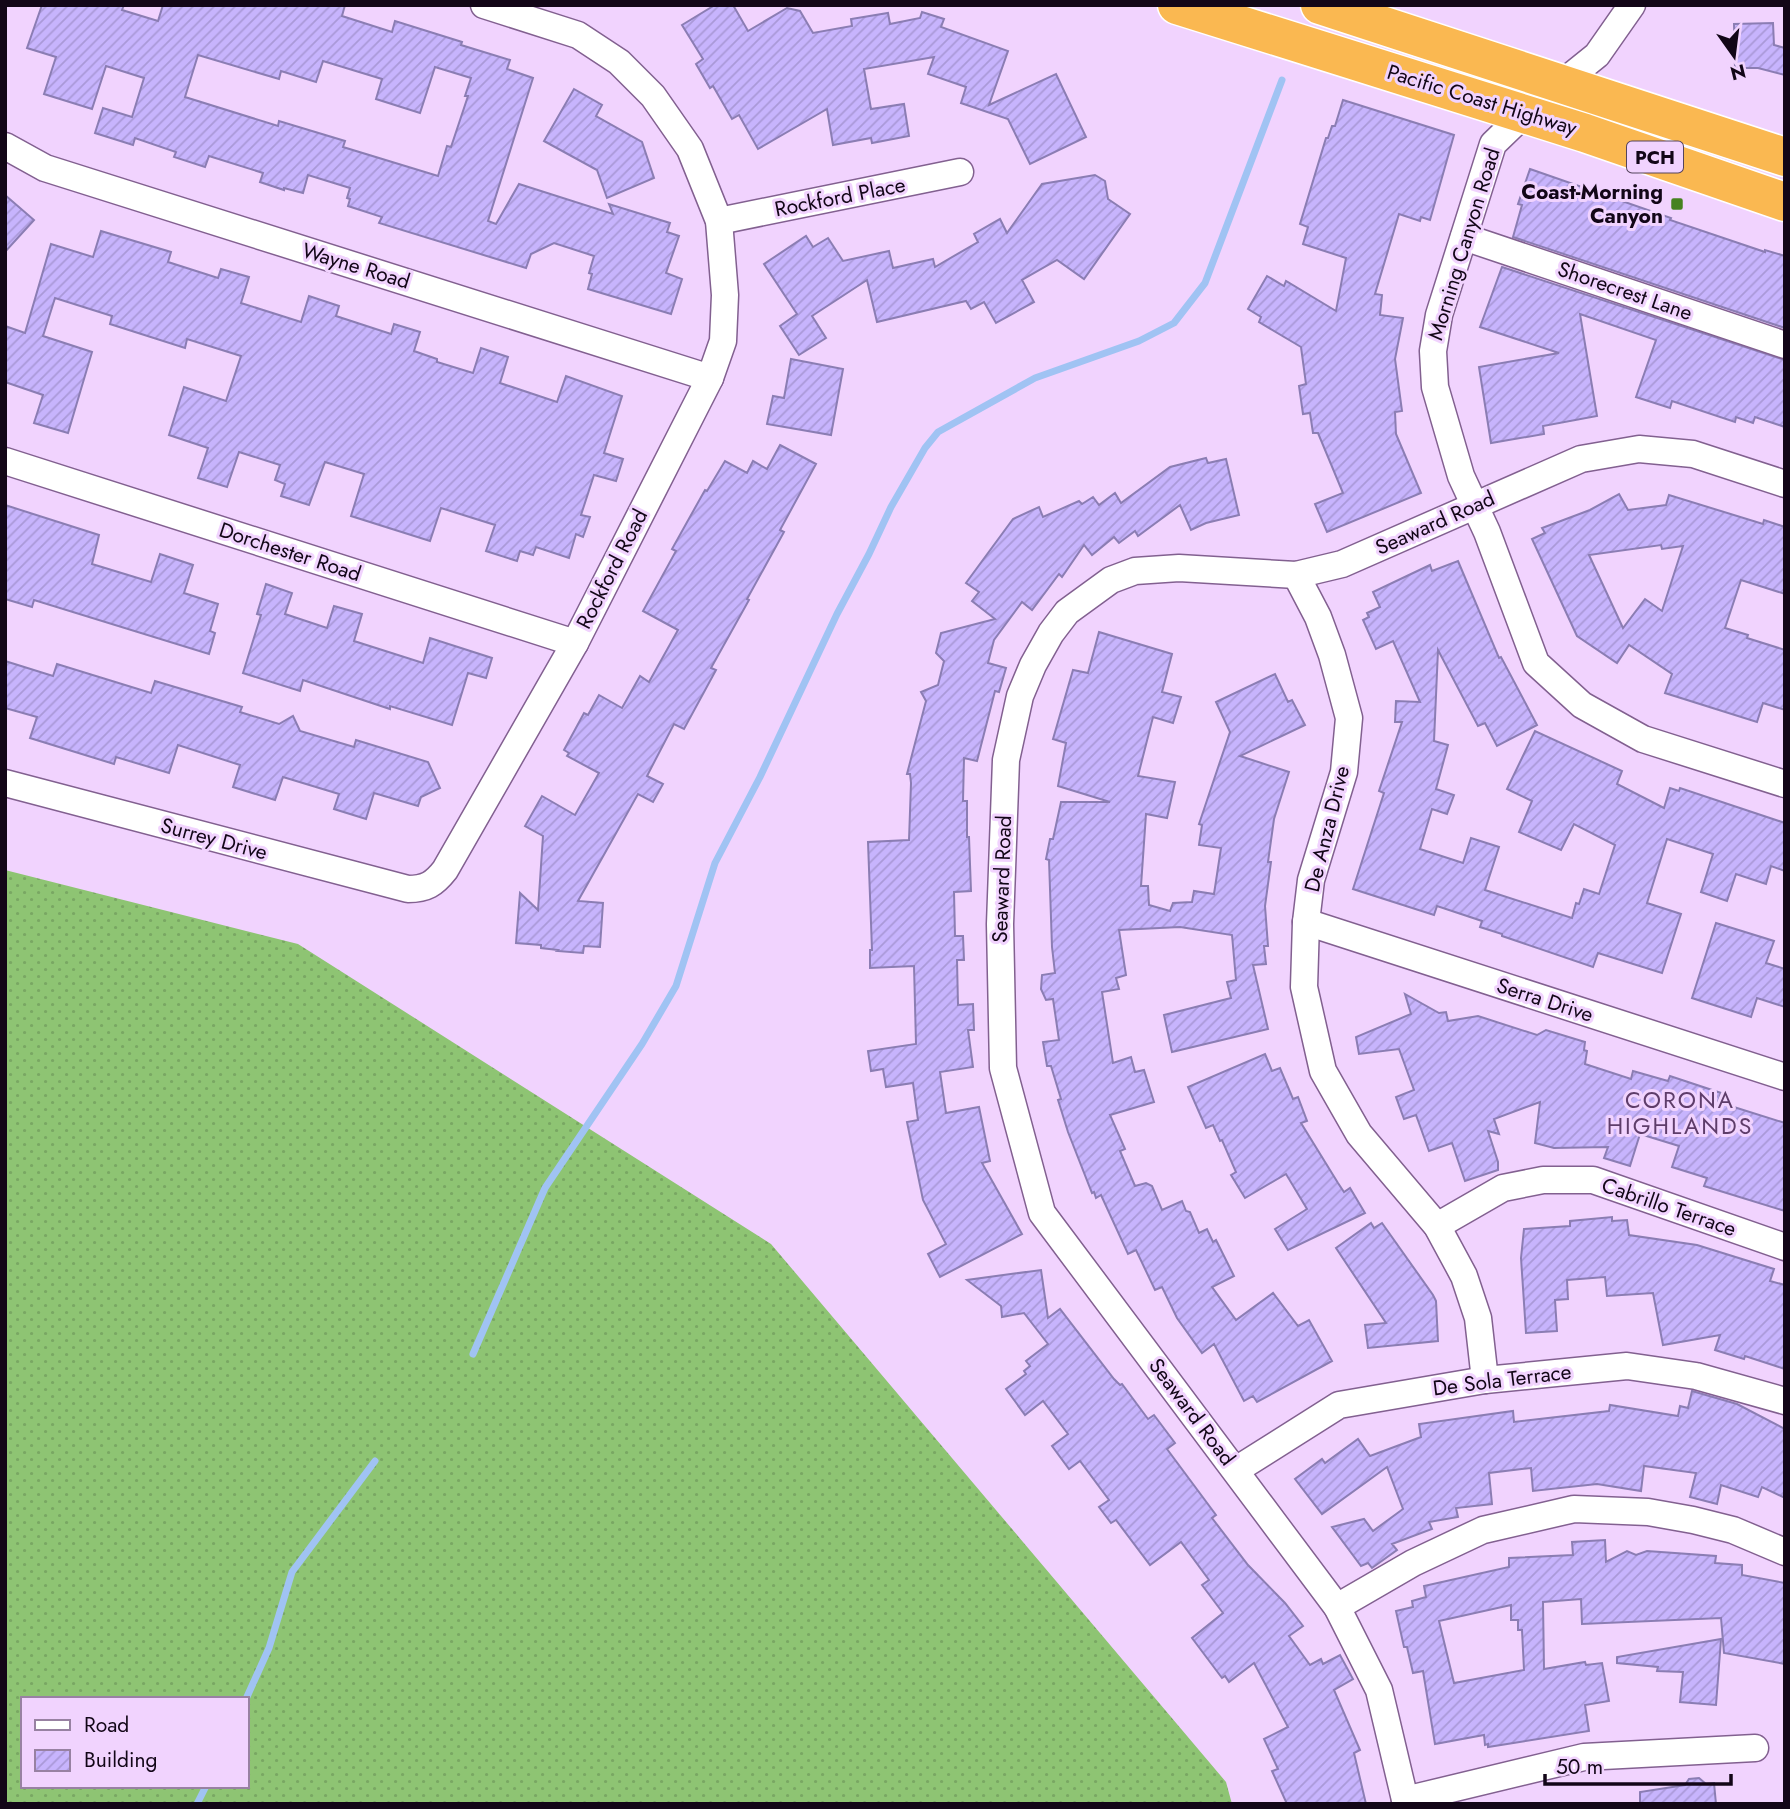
<svg xmlns="http://www.w3.org/2000/svg" width="1790" height="1809" viewBox="0 0 1790 1809" font-family="Jost,sans-serif">
<defs>
<pattern id="grass-dots" width="8" height="8" patternUnits="userSpaceOnUse" patternTransform="scale(1.75)"><rect width="8" height="8" fill="#8ec473"/><path d="M2 2h.1M6 6h.1" fill="none" stroke="#79a763" stroke-width="1.8" stroke-linecap="round"/></pattern>
<pattern id="building-hatch" width="6" height="6" patternUnits="userSpaceOnUse" patternTransform="scale(1.75)"><rect width="6" height="6" fill="#c7b4fd"/><path d="M-1 1l2-2M0 6l6-6M5 7l2-2" fill="none" stroke="#aa99d8"/></pattern>
</defs>
<rect width="100%" height="100%" fill="#f1d3fe"/>
<path fill="url(#grass-dots)" fill-rule="evenodd" d="M5,870L298,944L771,1244L1226,1782L1232,1804H5ZM23,1699H247V1786H23Z"/>
<g fill="none" stroke-linecap="round" stroke-linejoin="round">
<g stroke="#a0c3f3" stroke-width="7">
<path d="M473,1354L545,1188L642,1044L676,986L715,863L760,777L837,614L869,554L891,507L925,448L938,432L1035,378L1139,341L1174,323L1205,283L1282,80"/>
<path d="M246,1699L269,1648L292,1572L375,1461"/>
<path d="M197,1804L206,1786"/>
</g>
</g>
<g fill="url(#building-hatch)" stroke="#8b7db3" stroke-width="2" fill-rule="evenodd">
<path d="M42,5H124L122,10L158,21L163,5H345L342,16L392,32L395,21L462,42L461,45L510,60L507,69L533,78L488,221L496,224L519,184L613,214L609,204L670,223L667,232L679,236L666,273L682,279L671,314L588,289L592,274L589,273L594,256L554,243L531,254L526,268L379,223L382,217L348,206L350,199L347,198L350,188L308,175L303,193L284,188V190L260,182L263,173L209,156L205,167L174,157L176,152L135,138L133,145L95,133L103,108L132,117L144,78L106,66L92,109L44,94L56,57L27,48ZM198,55L279,79L281,71L316,82L323,61L382,79L376,99L420,113L435,67L471,78L465,96H468L451,147L447,146L438,176L343,147L345,141L279,121L278,126L185,97Z"/>
<path d="M715,5H733L748,31L787,8L800,11L813,33L852,26L851,19L888,13L890,24L920,18L922,12L944,19L941,27L1008,51L989,105L1056,74L1086,137L1030,164L1008,119L961,103L966,87L928,74L934,57L864,69L871,109L904,104L909,136L872,143L871,138L833,145L827,109L758,149L739,115L732,119L713,86L710,88L696,64L703,59L682,25Z"/>
<path d="M1773,23L1774,45L1785,48V75L1758,68H1735L1734,24Z"/>
<path d="M574,89L602,105L596,116L642,142L654,178L607,198L597,170L544,141Z"/>
<path d="M1343,100L1454,135L1430,220L1421,217L1420,221L1399,214L1375,294L1382,295L1380,315L1403,318L1395,359L1402,411L1395,412L1396,434L1421,493L1327,532L1315,504L1343,493L1318,433H1313L1310,413L1303,414L1299,386L1306,384L1301,347L1259,322L1261,317L1248,309L1267,276L1284,286L1286,281L1336,311L1346,258L1303,244L1308,227L1300,224L1326,138H1328L1332,126H1335Z"/>
<path d="M1530,169L1671,218L1670,220L1765,252V250L1785,256V328L1513,237L1522,205L1518,204Z"/>
<path d="M1095,175L1105,181L1108,199L1130,214L1084,279L1057,260L1022,280L1034,302L996,323L984,302L971,309L966,301L877,322L867,280L812,316L826,338L799,355L780,326L797,314L764,264L806,236L813,247L828,238L843,261L889,251L893,268L933,259L935,267L978,242L974,234L1000,219L1007,233L1042,184Z"/>
<path d="M5,195L34,220L5,252Z"/>
<path d="M101,231L171,252L168,262L218,278L221,269L249,277L241,303L301,322L309,296L339,306L336,316L391,334L394,324L420,332L414,351L437,359V362L473,373L481,348L508,357L500,383L557,402L566,376L622,396L604,453L623,459L616,481L594,475L581,515L590,517L583,537L576,534L569,558L536,547L533,555L520,551L517,561L486,551L495,525L441,508L430,541L351,516L364,474L325,462L309,505L281,496L285,484L275,480L280,465L239,452L227,487L198,478L208,448L169,435L184,387L226,401L241,356L187,339L185,348L110,324L112,316L55,298L43,336L92,352L68,433L34,423L43,395L5,382V326L25,333L51,244L93,257Z"/>
<path d="M1502,267L1785,360V427L1755,417L1753,423L1736,417L1735,422L1672,401L1670,408L1636,397L1656,340L1580,314L1597,416L1543,426L1544,434L1491,443L1479,367L1559,353L1480,327Z"/>
<path d="M791,359L843,369L831,435L767,424L773,396L784,398Z"/>
<path d="M780,445L816,464L780,530L784,532L747,599L749,600L711,668L716,670L684,729L674,724L647,776L663,784L653,802L638,794L578,901L603,903L600,947L584,946L583,953L557,951L558,950L541,948V945L516,943L520,893L538,910L543,836L525,826L542,796L575,815L599,773L567,756L569,753L564,750L584,713L588,715L599,695L622,708L640,676L649,682L678,630L643,611L676,551L672,549L705,490L707,491L725,461L747,473L753,461L767,469Z"/>
<path d="M1206,458L1208,463L1226,459L1239,515L1206,523L1191,530L1180,505L1138,536L1135,531L1119,543L1114,537L1092,555L1084,545L1062,577L1059,574L1032,610L1022,602L994,640L988,663L1006,668L999,692L995,691L977,761L964,758L963,801H967V837H969L971,891L954,892L955,936H963L964,960H957L958,1005L973,1004L974,1030H968L973,1067L940,1072L946,1113L979,1107L990,1161L982,1163L1022,1234L940,1277L928,1254L946,1244L923,1200L907,1122L918,1120L913,1083L886,1087L883,1069L871,1071L868,1051L916,1044L914,966L870,968V950H872L868,842L909,840L911,783L910,774H907L926,701L921,692L938,685L944,661L936,653L941,633L995,619L972,601L979,592L966,583L1013,519L1039,507L1043,517L1079,501L1082,504L1093,497L1099,505L1115,493L1121,503L1170,467Z"/>
<path d="M1619,494L1628,510L1666,505L1669,495L1763,524L1764,520L1785,527V594L1741,580L1725,628L1748,635L1747,638L1785,650V710L1763,703L1757,722L1665,693L1672,674L1629,645L1617,663L1577,636L1532,539L1545,533L1542,528L1590,510ZM1661,545L1662,549L1683,546L1662,611L1645,599L1623,628L1589,555Z"/>
<path d="M5,505L99,535L92,564L151,582L160,554L193,565L184,593L218,604L210,631L215,633L209,654L34,600L32,607L5,599Z"/>
<path d="M1458,561L1499,658L1501,657L1537,725L1497,746L1485,723L1478,726L1438,650L1434,741L1448,745L1436,789L1454,795L1447,814L1432,809L1420,849L1463,863L1471,838L1499,847L1485,890L1572,918L1576,903L1579,904L1584,889L1599,894L1615,845L1574,824L1561,850L1519,832L1532,801L1507,789L1535,731L1622,771L1617,784L1664,808L1670,788L1679,791L1680,788L1785,823V871L1771,866L1766,884L1736,874L1727,901L1701,892L1713,854L1667,839L1647,903L1681,914L1662,973L1598,953L1593,967L1502,936V934L1480,927L1482,921L1437,906L1434,915L1353,889L1384,793L1379,791L1402,722H1395L1396,701L1420,702L1393,641L1376,649L1363,620L1369,617L1367,613L1380,607L1373,592L1430,565L1432,571Z"/>
<path d="M266,584L292,593L285,614L327,628L334,606L362,614L354,641L423,663L430,638L492,658L486,678L468,673L452,725L390,706V709L303,680L300,691L243,673L261,615L257,614Z"/>
<path d="M1099,632L1172,654L1162,692L1181,697L1173,723L1153,717L1138,776L1175,782L1167,818L1146,814L1141,886H1148L1149,905L1170,911L1173,903L1192,902L1194,891L1214,894L1221,848L1199,845L1202,825L1199,824L1230,732L1216,702L1275,674L1288,702L1292,700L1305,725L1240,756L1289,772L1274,819L1268,862H1271L1265,906L1268,946H1264L1266,964L1253,965L1268,1029L1172,1052L1164,1015L1231,998L1227,982L1236,980L1232,935L1180,927L1119,930L1126,975L1116,978L1119,989L1102,992L1113,1063L1131,1057L1135,1072L1144,1070L1154,1102L1110,1115L1125,1149L1120,1151L1135,1186L1146,1183L1152,1186L1162,1210L1182,1201L1186,1211L1190,1212L1199,1233L1207,1229L1213,1242L1216,1240L1234,1276L1212,1287L1236,1320L1273,1293L1298,1326L1309,1320L1332,1361L1257,1402L1253,1396L1244,1401L1214,1344L1202,1353L1177,1318L1162,1287L1155,1290L1136,1250L1128,1254L1101,1195L1096,1198L1094,1192L1092,1193L1068,1132L1058,1100L1061,1099L1051,1066H1047L1043,1042L1059,1040L1053,999L1046,1000L1041,989L1042,975L1055,973L1052,947L1049,860L1046,859L1050,839H1053L1061,802H1110L1058,786L1066,743L1053,739L1073,670L1088,673Z"/>
<path d="M5,661L53,676L57,664L151,693L155,681L242,707L240,712L279,724L293,716L300,731L354,747L356,740L428,762L440,788L421,797L418,806L374,793L366,819L334,809L339,794L283,777L275,800L233,787L240,765L178,745L169,773L116,757L114,764L30,738L37,717L5,708Z"/>
<path d="M1716,923L1774,941L1766,963L1785,969V1007L1757,998L1751,1017L1692,998Z"/>
<path d="M1405,994L1439,1013L1446,1012L1448,1021L1478,1016L1537,1035L1546,1030L1585,1042L1584,1050L1587,1051L1585,1064L1631,1079L1633,1071L1668,1081L1670,1076L1721,1093L1718,1102L1785,1123V1211L1704,1186L1707,1178L1672,1167L1679,1146L1640,1134L1630,1166L1604,1158L1608,1147L1554,1148L1535,1143L1540,1102L1494,1119L1499,1134L1488,1131L1498,1162V1170L1465,1181L1452,1143L1429,1151L1416,1115L1404,1119L1396,1097L1414,1090L1399,1049L1359,1054L1356,1037L1411,1014Z"/>
<path d="M1265,1054L1272,1071L1280,1068L1293,1099L1298,1097L1307,1121L1301,1123L1338,1183L1344,1192L1350,1188L1365,1213L1288,1250L1275,1229L1307,1209L1286,1174L1245,1198L1231,1175L1236,1172L1222,1140L1220,1141L1213,1125L1206,1128L1188,1087Z"/>
<path d="M1612,1217V1221L1627,1220L1629,1235L1697,1245L1774,1269L1770,1281L1785,1285V1369L1745,1356L1744,1359L1715,1350L1720,1335L1663,1345L1653,1293L1607,1296L1605,1277L1567,1280L1568,1299L1555,1300L1557,1331L1526,1333L1521,1258L1524,1229L1570,1226V1221Z"/>
<path d="M1371,1223L1374,1228L1382,1223L1433,1295L1436,1301L1438,1341L1368,1348L1365,1325L1386,1323L1336,1248Z"/>
<path d="M1041,1270L1048,1318L1060,1309L1114,1379L1120,1385L1122,1384L1148,1419L1154,1415L1175,1443L1167,1449L1216,1515L1212,1518L1248,1565L1285,1603L1303,1626L1289,1636L1310,1665L1321,1659L1323,1664L1340,1655L1353,1679L1334,1690L1360,1750L1354,1753L1366,1804H1287L1272,1771L1278,1769L1264,1739L1288,1727L1254,1663L1229,1682L1225,1676L1222,1678L1192,1638L1223,1613L1202,1585L1209,1580L1181,1542L1150,1565L1116,1520L1111,1523L1099,1507L1109,1500L1080,1461L1069,1469L1052,1446L1068,1434L1043,1401L1025,1415L1006,1389L1026,1374L1024,1371L1030,1366L1026,1361L1048,1344L1024,1313L1002,1317L1001,1306L967,1280Z"/>
<path d="M1692,1391L1737,1404L1785,1429V1498L1762,1487L1758,1497L1721,1485L1717,1504L1690,1497L1696,1473L1644,1466L1641,1491L1597,1484L1533,1491L1531,1468L1489,1473L1492,1504L1456,1508L1458,1517L1429,1522L1432,1529L1392,1544L1397,1550L1372,1568L1368,1563L1361,1566L1332,1527L1364,1519L1373,1531L1403,1509L1387,1467L1322,1514L1295,1479L1322,1459L1325,1463L1358,1439L1370,1456L1421,1437L1419,1424L1513,1411L1514,1422L1609,1411L1610,1405L1678,1416L1680,1406L1688,1408Z"/>
<path d="M1605,1540L1606,1562L1627,1551L1636,1555L1647,1551L1716,1556L1715,1563L1742,1565V1575L1785,1583V1664L1724,1653L1721,1618L1582,1624L1581,1599L1543,1602L1544,1669L1585,1662L1586,1665L1602,1663L1609,1701L1585,1705L1589,1731L1488,1747V1744L1485,1745L1484,1735L1435,1744L1423,1671L1413,1673L1407,1647H1404L1396,1611L1413,1607L1412,1601L1426,1597L1424,1586L1509,1567V1558L1573,1555L1572,1542ZM1511,1605V1620H1518V1630H1522L1524,1670L1454,1683L1439,1621Z"/>
<path d="M1721,1639L1716,1705L1680,1702L1683,1672L1657,1671L1658,1667L1617,1663V1657Z"/>
<path d="M1699,1778L1706,1784L1714,1783L1716,1804H1640V1792L1685,1785L1689,1779Z"/>
</g>
<g fill="none" stroke-linecap="round" stroke-linejoin="round">
<g stroke="#826090" stroke-width="29">
<g id="street">
<path d="M1632,5L1597,55L1524,114L1493,144L1439,315L1433,351L1435,387L1461,476L1487,532L1536,663L1582,705L1643,739L1785,784"/>
<path d="M5,146L45,168L710,378"/>
<path d="M719,221L960,172"/>
<path d="M1464,237L1785,345"/>
<path d="M5,461L575,643"/>
<path d="M1296,575L1318,617L1332,655L1349,718L1344,772L1311,880L1306,922L1304,987L1323,1071L1359,1134L1437,1226L1464,1276L1478,1318L1485,1380"/>
<path d="M5,783L408,889C426,889 434,884 445,870L575,643L710,378L723,341L725,295L719,221L690,149L653,96L619,62L578,35L484,5"/>
<path d="M1306,922L1785,1077"/>
<path d="M1437,1226L1503,1188L1543,1180H1593L1785,1247"/>
<path d="M1236,1470L1339,1405L1485,1380L1627,1366L1696,1376L1785,1401"/>
<path d="M1337,1607L1413,1563L1483,1530L1574,1509L1648,1512L1693,1520L1733,1530L1785,1552"/>
<path d="M1405,1800L1584,1757L1755,1748"/>
<path d="M1406,1804L1379,1690L1337,1607L1042,1213L1003,1068L1000,924L1006,760L1020,696L1033,665L1051,633L1067,612L1111,580L1135,571L1179,568L1296,575L1342,564L1581,459L1639,449L1693,454L1785,484"/>
</g>
</g>
<g stroke="#fff" stroke-width="41">
<g id="highway">
<path d="M1177,5L1585,133L1785,202"/>
<path d="M1320,5L1785,157"/>
</g>
</g>
<use href="#street" stroke="#fff" stroke-width="26"/>
<use href="#highway" stroke="#fab851" stroke-width="38"/>
</g>
<rect fill="#468220" stroke="#f1d3fe" stroke-width="2.5" x="1670" y="197" width="14" height="14" rx="3.5"/>
<g text-anchor="middle" stroke-width="6" stroke-linejoin="round" paint-order="stroke">
<rect fill="#f1d3fe" stroke="#55445c" stroke-width="2" x="1627" y="141.5" width="56" height="31" rx="5"/>
<g font-size="19" font-weight="bold" fill="#120617">
<text x="1655" y="164">PCH</text>
</g>
<g font-size="21" fill="#120617" stroke="#f1d3fe">
<text transform="translate(1482 100) rotate(17)" y="7">Pacific Coast Highway</text>
<text transform="translate(840 197) rotate(-11)" y="7">Rockford Place</text>
<text transform="translate(1464 244) rotate(-73)" y="7">Morning Canyon Road</text>
<text transform="translate(356 266) rotate(17)" y="7">Wayne Road</text>
<text transform="translate(1625 291) rotate(19)" y="7">Shorecrest Lane</text>
<text transform="translate(1435 523) rotate(-24)" y="7">Seaward Road</text>
<text transform="translate(290 552) rotate(18)" y="7">Dorchester Road</text>
<text transform="translate(612 569) rotate(-63)" y="7">Rockford Road</text>
<text transform="translate(1327 829) rotate(-76)" y="7">De Anza Drive</text>
<text transform="translate(214 839) rotate(15)" y="7">Surrey Drive</text>
<text transform="translate(1002 879) rotate(-88)" y="7">Seaward Road</text>
<text transform="translate(1545 1000) rotate(18)" y="7">Serra Drive</text>
<text transform="translate(1669 1207) rotate(19)" y="7">Cabrillo Terrace</text>
<text transform="translate(1502 1380) rotate(-7)" y="7">De Sola Terrace</text>
<text transform="translate(1192 1412) rotate(53)" y="7">Seaward Road</text>
</g>
<g font-size="21" font-weight="bold" fill="#120617" stroke="#f1d3fe" text-anchor="end">
<text x="1663" y="199">Coast-Morning<tspan x="1663" dy="24">Canyon</tspan></text>
</g>
<g font-size="23" letter-spacing="2" fill="#5e3d6a" stroke="#f1d3fe">
<text x="1680" y="1108">CORONA<tspan x="1680" dy="26">HIGHLANDS</tspan></text>
</g>
</g>
<rect width="1790" height="1809" fill="none" stroke="#120617" stroke-width="14"/>
<rect x="21" y="1697" width="228" height="91" fill="#f1d3fe" stroke="#9881a2" stroke-width="2"/>
<rect x="35" y="1720" width="35" height="10" fill="#ffffff" stroke="#9881a2" stroke-width="2"/>
<text x="84" y="1732" font-size="21" fill="#120617">Road</text>
<rect x="35" y="1750" width="35" height="21" fill="url(#building-hatch)" stroke="#9881a2" stroke-width="2"/>
<text x="84" y="1767" font-size="21" fill="#120617">Building</text>
<g transform="translate(1734 56) rotate(166)" stroke="#f1d3fe" stroke-width="5" paint-order="stroke">
<path d="M0-5L12 26L0 18L-12 26Z" fill="#120617"/>
<text y="-10" font-size="19" font-weight="bold" text-anchor="middle" fill="#120617">N</text>
</g>
<path d="M1545 1774v10h186v-10" fill="none" stroke="#120617" stroke-width="3.5"/>
<text x="1556" y="1774" font-size="21" fill="#120617" stroke="#f1d3fe" stroke-width="5" paint-order="stroke">50 m</text>
</svg>
